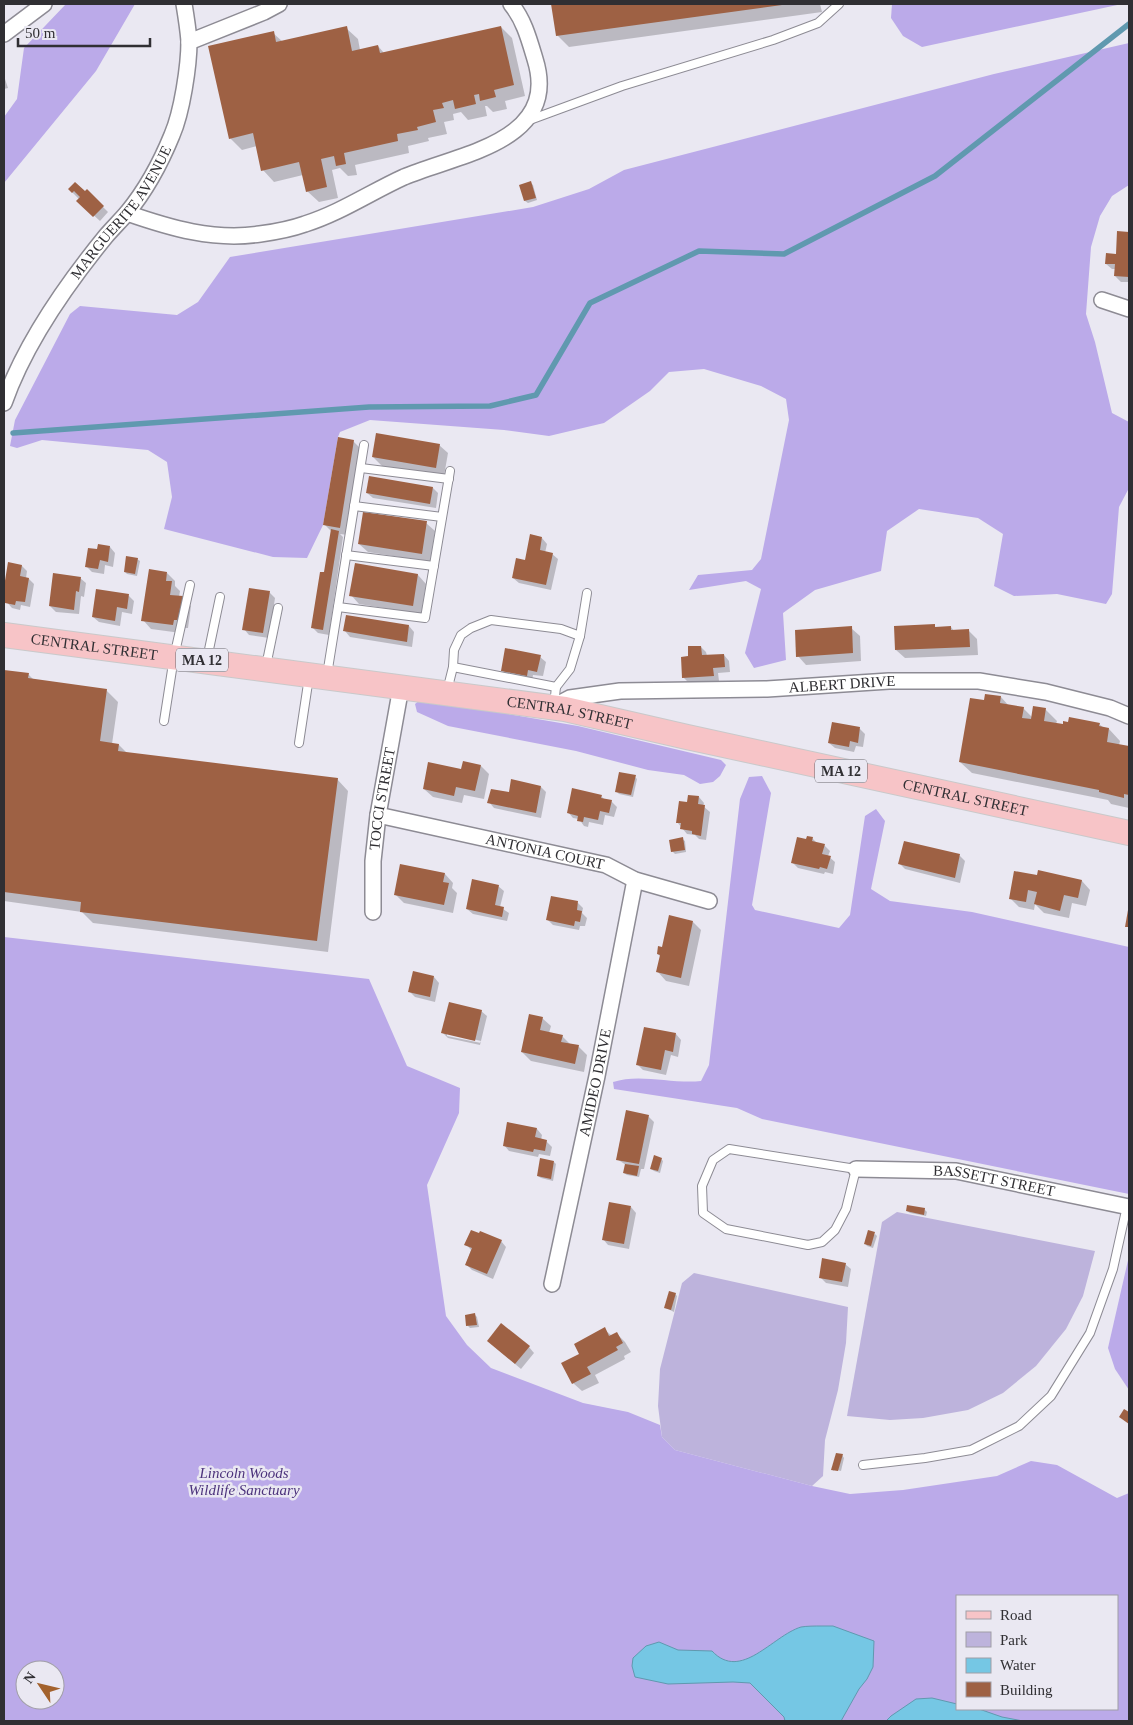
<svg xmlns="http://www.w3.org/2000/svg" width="1133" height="1725" viewBox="0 0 1133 1725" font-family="'Times New Roman',serif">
<rect width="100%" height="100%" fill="#eae8f2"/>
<g fill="#bdb3dc">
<path d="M897,1212L1095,1251L1083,1296L1066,1329L1036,1366L1003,1393L968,1410L923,1418L890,1420L847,1416L882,1222Z"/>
<path d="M694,1273L848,1307L846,1343L838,1390L825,1440L823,1476L812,1486L675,1450L662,1437L658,1406L660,1369L682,1283Z"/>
</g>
<g fill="#bbaae9" fill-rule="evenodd">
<path d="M66,4H135L96,71L4,183V117L17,99L24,48Z"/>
<path d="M892,4H1122L922,47L903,36L891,18Z"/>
<path d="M1129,43V185L1112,196L1100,216L1091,247L1086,314L1095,342L1112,413L1129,422V488L1119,507L1112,594L1106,604L1057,594L1014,596L994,586L1003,534L978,518L919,509L887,531L881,571L815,590L783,613L786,660L754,668L745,653L761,589L746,581L689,590L698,575L752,570L761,559L789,420L786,399L761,386L704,369L669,372L650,391L604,423L549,436L504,430L370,420L340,432L338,437L323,525L307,558L273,557L164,529L172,497L167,462L148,450L42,440L17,448L10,446L15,420L70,314L80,306L177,315L198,302L230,257L533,207L589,189L624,170L994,74Z"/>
<path d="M421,699L578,726L721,760L726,765L720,776L713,782L700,784L684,775L648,770L576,751L448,726L417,712L415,704Z"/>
<path d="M762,776L771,793L752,905L755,910L839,928L850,915L865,816L876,809L885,821L871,889L890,901L972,912L1129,947V1194L762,1119L737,1108L614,1089L613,1082C639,1073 672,1084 701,1081L709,1065L740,799L749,777Z"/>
<path d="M4,937L369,979L407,1066L460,1088L459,1113L427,1185L446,1316L467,1345L491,1368L583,1403L628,1412L660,1425L662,1437L675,1450L812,1486L850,1494L903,1490L997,1476L1031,1461L1057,1465L1117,1498L1129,1493V1721H4ZM957,1596H1117V1709H957ZM25,1670H55V1700H25Z"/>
<path d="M1129,1256V1390L1115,1369L1108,1348Z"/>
</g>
<g fill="#75c7e4" stroke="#6099af">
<path d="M821,1626H833L874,1641L873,1667L867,1679L859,1689L841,1721H785L784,1717L750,1683L733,1682L668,1684L635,1677L632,1666L633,1658L646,1646L659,1642L678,1650L712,1651C741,1682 772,1636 801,1627C807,1626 815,1626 821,1626Z"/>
<path d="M932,1698L957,1704V1709H979L1002,1717L1023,1721H886L891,1716L916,1699Z"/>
</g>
<g fill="#0003" fill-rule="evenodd">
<path d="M552,4H820L822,12L569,47L557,35Z"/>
<path d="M501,27L512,38L525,96L505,101L507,109L493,112L487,106H485L487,116L468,120L461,112L453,114L454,120L444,122L447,134L428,138L429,141L408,146L409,153L355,165L357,175L348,176L340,168L332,170L338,198L319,202L307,191L303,175L274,182L263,170L257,146L242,150L230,138L273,33L283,42L346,28L358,39L360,50L378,46L384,53Z"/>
<path d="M4,76L8,88L4,89Z"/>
<path d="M531,183L533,185L537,200L528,203L525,201Z"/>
<path d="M69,189L85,193L87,191L108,212L100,221L78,201L79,199Z"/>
<path d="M1118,233H1129V282H1121L1115,276L1116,269H1112L1106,264L1117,255Z"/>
<path d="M353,441L362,450L348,535L340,534L343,537L329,635L318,633L312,627L325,574L332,532L324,524Z"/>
<path d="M439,445L448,453L444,476L382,466L373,457Z"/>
<path d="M433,488L438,493L436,508L373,498L367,493Z"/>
<path d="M426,523L435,531L430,562L368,552L359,544Z"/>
<path d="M542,538L547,544L545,553L552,554L558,559L551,590L519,583L513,578Z"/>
<path d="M110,547L115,553L113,567L105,565L104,574L92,572L86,566L98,551Z"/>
<path d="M137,559L140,561L137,576L127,574L125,572Z"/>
<path d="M9,564L22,566L27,571L26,578L29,579L34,584L30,607L21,605L20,610L12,608L4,599Z"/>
<path d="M356,565L418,575L426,584L421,614L359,604L351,595Z"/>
<path d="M167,573L175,581V586L180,591L179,597L183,598L191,606L188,628H182L181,633L151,629L143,620Z"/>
<path d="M80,578L86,583L84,597L81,596L79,614L56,612L50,606Z"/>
<path d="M97,591L129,596L134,601L132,614L122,612L120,626L99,622L93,617Z"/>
<path d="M269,592L275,598L269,638L249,635L244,629Z"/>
<path d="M409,626L414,632L412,647L350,637L345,631Z"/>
<path d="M934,626L937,628L951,627L954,631L968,630L977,639L978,655L905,658L896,650Z"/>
<path d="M851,628L860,636L861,661L806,665L798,656Z"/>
<path d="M701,647L706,652L707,656L724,655L729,661L730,672L718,673L719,681L689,683L683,677L690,657Z"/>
<path d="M540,657L546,662L543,676L533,675L532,681L508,676L502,670Z"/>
<path d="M4,671L28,674L34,680L106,690L118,702L112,744L119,745L127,753L337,779L348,791L328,952L93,923L82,912L4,901Z"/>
<path d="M1001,697L1009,706L1023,708L1033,718L1045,709L1057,721L1056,724H1099L1104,728L1109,729L1120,741L1119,745L1129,747V808L1111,804L1108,800L972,773L960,762L985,702Z"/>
<path d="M833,723L860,729L865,734L863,747L856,746L854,752L835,748L829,743Z"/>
<path d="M481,766L489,774L484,799L464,795L462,803L433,797L424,789L462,770Z"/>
<path d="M635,777L637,779L633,797L619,794L616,791Z"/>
<path d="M541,787L546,792L541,818L494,808L489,802L510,794Z"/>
<path d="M601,796L605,800L611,801L617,807L614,817L605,815L603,825L589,822L588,827L584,826L579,819L573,818L568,812Z"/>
<path d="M699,797L704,803L703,806L710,812L706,840L699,839L695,835L687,834L677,822L688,804Z"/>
<path d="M812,838L817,843L824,845L830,851L828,856L835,862L833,874L825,872L824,874L798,868L792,862L807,841Z"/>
<path d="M682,839L685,841L686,852L675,854L672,851Z"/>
<path d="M905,842L960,856L965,861L960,883L905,869L900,864Z"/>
<path d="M401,865L445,874L453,883L452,888L457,893L453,913L404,903L395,894Z"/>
<path d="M1015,873L1082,881L1090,890L1086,906L1072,903L1069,918L1044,913L1035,904L1034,910L1019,907L1011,899Z"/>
<path d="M498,886L504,891L500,907L509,913L507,921L473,914L467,909Z"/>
<path d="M552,897L578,903L583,908L582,913L587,918L585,926H580L579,930L553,925L547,919Z"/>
<path d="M693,922L701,930L689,986L666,981L658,972L661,957L658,954Z"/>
<path d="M434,977L439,983L435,1002L415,997L410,992Z"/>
<path d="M481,1011L487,1016L480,1045L448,1038L443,1033ZM447,1033L481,1041V1043L447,1036Z"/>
<path d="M542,1018L551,1026L549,1033L562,1036L571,1045L578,1046L587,1055L584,1072L531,1061L522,1052Z"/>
<path d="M676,1034L681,1040L678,1057L671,1055L666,1075L643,1070L638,1065Z"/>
<path d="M648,1116L654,1122L644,1169H641L639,1177L627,1175L624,1173L626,1165L617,1159Z"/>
<path d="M508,1123L537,1129L542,1135L541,1140L546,1141L552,1147L550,1156L539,1154L538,1157L509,1151L504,1145Z"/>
<path d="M661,1159L663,1161L660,1173L654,1171L651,1169Z"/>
<path d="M554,1162L556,1164L553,1181L541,1178L538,1176Z"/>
<path d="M631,1207L636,1213L629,1249L608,1245L603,1239Z"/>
<path d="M924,1209L927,1212L926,1216L910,1213L907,1211Z"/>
<path d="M875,1234L877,1236L873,1248L867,1246L865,1243Z"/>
<path d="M501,1241L506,1247L493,1279L472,1270L466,1264L471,1250L466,1244Z"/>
<path d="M845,1264L851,1269L848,1287L826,1283L820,1277Z"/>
<path d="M675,1294L677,1296L674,1312L666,1308Z"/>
<path d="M475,1315L477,1317L479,1327L470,1328L468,1326Z"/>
<path d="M604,1329L612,1336L617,1334L625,1342L631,1352L624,1356L625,1359L595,1375L599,1383L582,1391L573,1383L581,1354Z"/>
<path d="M488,1341L529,1347L534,1353L521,1369Z"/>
<path d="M842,1455L844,1458L841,1471L834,1469V1471L833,1470Z"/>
</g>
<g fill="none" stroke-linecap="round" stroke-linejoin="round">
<path stroke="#6099af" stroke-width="5.5" d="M13,433L369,407L490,406L536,395L590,303L699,251L784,254L935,176L1129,24"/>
</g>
<g fill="#9e6144">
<path d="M551,4H782V5L556,36Z"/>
<path d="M347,26L352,51L378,45L380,53L501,26L514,85L494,90L496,97L480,101L479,94L474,95L476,104L455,109L453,100L442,103L444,108L433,110L436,122L417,127L418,130L397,134L398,141L344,153L346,164L336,166L334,156L321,159L327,187L306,192L299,162L261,171L253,133L229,139L208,46L274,31L276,42Z"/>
<path d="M531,181L536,198L524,201L519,185Z"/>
<path d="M75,182L85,191L87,189L104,206L93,217L76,201L80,197L74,191L72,193L68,189Z"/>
<path d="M1117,231L1129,232V277L1114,276L1115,264H1105L1106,253L1116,254Z"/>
<path d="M376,433L440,444L436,468L372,457Z"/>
<path d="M338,437L354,440L340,528L323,525Z"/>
<path d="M369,476L433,487L430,504L366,493Z"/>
<path d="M363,512L427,521L422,554L358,544Z"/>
<path d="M331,529L339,531L323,630L311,628L320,572H324Z"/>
<path d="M530,534L542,537L540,550L553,553L546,585L512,578L516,558L525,560Z"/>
<path d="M98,544L110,546L108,562L100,560L98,569L85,567L88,548L97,549Z"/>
<path d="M126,556L138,558L135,574L124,572Z"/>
<path d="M8,562L22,565L20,576L29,578L25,602L16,601L15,605L5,603L4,587Z"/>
<path d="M355,563L418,574L413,606L349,596Z"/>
<path d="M149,569L167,572L166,581H172L170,595L183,596L180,620H174L173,625L141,621Z"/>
<path d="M53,573L81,577L79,592L76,591L74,610L49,606Z"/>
<path d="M249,588L270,591L263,633L242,630Z"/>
<path d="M96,589L129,594L127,609L117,607L115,621L92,617Z"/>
<path d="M346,615L409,625L407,642L343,631Z"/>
<path d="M935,624V627L951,626V630L969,629L970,647L895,650L894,626Z"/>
<path d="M852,626L853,653L796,657L795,630Z"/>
<path d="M688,646H701L702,655L724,654L725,667L713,668L714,676L682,678L681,657L688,656Z"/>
<path d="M505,648L541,655L537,672L528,670L527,676L501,671Z"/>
<path d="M4,670L29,673L28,678L107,689L100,741L119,744L118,751L338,778L317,941L80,912L81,902L4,892Z"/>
<path d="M985,694L1001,696L1000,703L1024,707L1022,718L1031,719L1033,706L1046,708L1044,721L1063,724V721L1068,722L1069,717L1100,723L1099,726L1109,728L1107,742L1129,746V795L1124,794V798L1099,792V790L959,762L970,698L984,700Z"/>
<path d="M832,722L860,727L858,743L850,741L849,747L828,743Z"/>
<path d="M463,761L481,765L475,791L456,787L454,796L423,789L428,762L461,769Z"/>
<path d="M619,772L636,775L631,795L615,792Z"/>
<path d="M511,779L541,786L536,813L487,803L491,789L509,792Z"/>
<path d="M572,788L602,795L601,798L612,800L609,813L600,811L598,820L584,817L583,822L577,821L578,816L567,813Z"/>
<path d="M688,795L699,796L698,804L705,805L701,836L692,834V831L680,829L681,823H676L679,801L687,802Z"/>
<path d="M807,836L813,837L812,841L825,844L822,854L831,856L827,869L820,867L819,869L791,863L797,837L806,839Z"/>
<path d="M683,837L685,850L671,852L669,840Z"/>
<path d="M904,841L960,854L955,878L898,864Z"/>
<path d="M400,864L445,873L443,882L449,883L444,905L394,895Z"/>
<path d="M1038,870L1082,880L1078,898L1064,895L1060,911L1034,904L1037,892L1028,890L1026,902L1009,899L1014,871L1037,875Z"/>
<path d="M472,879L499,885L495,905L504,907L502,917L466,909Z"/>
<path d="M551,896L578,901L577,910L582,911L580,922L575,921L574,926L546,920Z"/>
<path d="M1128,910H1129V927H1125Z"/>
<path d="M669,915L693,921L681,978L656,972L660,955L657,954L658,946L662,947Z"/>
<path d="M413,971L434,976L430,997L408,992Z"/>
<path d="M449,1002L482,1010L475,1041L441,1033Z"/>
<path d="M529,1014L543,1017L540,1030L563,1035L561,1042L579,1045L575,1064L521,1052Z"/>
<path d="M644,1027L676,1033L673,1052L665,1050L661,1070L636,1065Z"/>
<path d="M626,1110L649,1115L639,1164L616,1160Z"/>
<path d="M507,1122L537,1128L535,1137L547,1140L545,1151L534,1149L533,1152L503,1146Z"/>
<path d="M654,1155L662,1158L658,1171L650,1169Z"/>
<path d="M540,1158L554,1161L551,1179L537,1176Z"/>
<path d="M625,1164L639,1166L637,1176L623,1173Z"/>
<path d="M609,1202L631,1206L624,1244L602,1240Z"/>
<path d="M907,1205L925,1208L924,1215L906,1211Z"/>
<path d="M471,1230L479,1233L480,1231L502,1240L487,1274L465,1265L472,1248L464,1245Z"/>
<path d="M868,1230L875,1232L871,1246L864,1244Z"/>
<path d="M822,1258L846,1263L842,1282L819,1278Z"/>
<path d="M669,1291L676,1293L671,1310L664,1308Z"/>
<path d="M475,1313L477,1325L466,1326L465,1315Z"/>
<path d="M501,1323L530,1346L515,1364L487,1341Z"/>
<path d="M605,1327L609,1336L617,1332L623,1343L616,1347L618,1350L587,1367L591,1374L572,1384L561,1363L579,1354L574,1344Z"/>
<path d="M1124,1409L1129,1412V1424L1119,1417Z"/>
<path d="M836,1453L843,1454L838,1471L831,1470Z"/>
</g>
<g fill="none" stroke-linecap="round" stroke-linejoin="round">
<g stroke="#8d8b94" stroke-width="10">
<g id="service">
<path d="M527,121L622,86L773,40L818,23L839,4"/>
<path d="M361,468L449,479"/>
<path d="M354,506L442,517"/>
<path d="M346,555L434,566"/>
<path d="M338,607L425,618L450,471"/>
<path d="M207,659L220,597"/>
<path d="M266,666L278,608"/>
<path d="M453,667L454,650L461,635L471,628L491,620L561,629L580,636"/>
<path d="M327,675L364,445"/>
<path d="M447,691L453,667L556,687"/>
<path d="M554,705L556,687L570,669L580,636L587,593"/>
<path d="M164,721L174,657L190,585"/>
<path d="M299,743L309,677"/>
<path d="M729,1149L856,1169L846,1209L835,1230L822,1242L808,1245L726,1229L703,1213L702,1186L713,1160Z"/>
<path d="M863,1465L925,1458L971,1450L1019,1426L1051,1396L1090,1333L1113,1269L1127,1206"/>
</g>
</g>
<g stroke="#8d8b94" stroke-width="18">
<g id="minor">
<path d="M4,34L44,4"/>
<path d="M189,42L264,12L279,4"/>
<path d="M127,213C170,228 214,241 260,234C275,232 291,229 305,224C340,213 371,192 404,177C458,154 561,142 535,59C529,39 524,20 511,4"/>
<path d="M1102,300L1129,309"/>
<path id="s1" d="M4,403C25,343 66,285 106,236C113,228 120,221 127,213C146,190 161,162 172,135C182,112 189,66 189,41C188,29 186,16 184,4"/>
<path id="s2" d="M553,707L570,698L620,691L767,689L889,681H979L1046,692L1110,708L1129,716"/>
<path id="s3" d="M378,815L606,865L635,880L709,901"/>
<path id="s4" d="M373,912V861L378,815L401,687"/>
<path id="s5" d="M856,1169L956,1171L1129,1207"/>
<path id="s6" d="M552,1284L597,1076L635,880"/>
</g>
</g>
<g stroke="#c9c9ca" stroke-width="26">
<g id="primary">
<path id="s7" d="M4,635L565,709L687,737L1129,833"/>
</g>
</g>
<use href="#service" stroke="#fff" stroke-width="8"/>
<use href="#minor" stroke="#fff" stroke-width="15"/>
<use href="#primary" stroke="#f7c4c7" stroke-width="24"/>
</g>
<g text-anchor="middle" stroke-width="5" stroke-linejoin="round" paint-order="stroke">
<g fill="#eae8f2" stroke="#68666c" stroke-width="1">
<rect x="176" y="648.5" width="52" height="23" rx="4"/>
<rect x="815" y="759.5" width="52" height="23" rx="4"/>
</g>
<g font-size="14" font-weight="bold" fill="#302f33">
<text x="202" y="665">MA 12</text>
<text x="841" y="776">MA 12</text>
</g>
<g font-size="15" fill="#302f33" stroke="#eae8f2">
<text dy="5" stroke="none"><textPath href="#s1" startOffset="225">MARGUERITE AVENUE</textPath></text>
<text dy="5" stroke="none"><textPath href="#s7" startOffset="91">CENTRAL STREET</textPath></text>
<text dy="5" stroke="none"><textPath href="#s2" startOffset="292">ALBERT DRIVE</textPath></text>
<text dy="5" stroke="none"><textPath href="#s7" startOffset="571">CENTRAL STREET</textPath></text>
<text dy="5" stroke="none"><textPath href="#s7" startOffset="976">CENTRAL STREET</textPath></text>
<text dy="5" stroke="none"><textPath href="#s4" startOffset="114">TOCCI STREET</textPath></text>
<text dy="5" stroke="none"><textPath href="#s3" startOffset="171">ANTONIA COURT</textPath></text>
<text dy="5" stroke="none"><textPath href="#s6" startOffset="206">AMIDEO DRIVE</textPath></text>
<text dy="5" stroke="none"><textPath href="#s5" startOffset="139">BASSETT STREET</textPath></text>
</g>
<g font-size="15" font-style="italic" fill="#4c337c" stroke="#eae8f2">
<text x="244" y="1478">Lincoln Woods<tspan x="244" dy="17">Wildlife Sanctuary</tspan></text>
</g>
</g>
<rect width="1133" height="1725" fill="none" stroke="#302f33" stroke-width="10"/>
<rect x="956" y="1595" width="162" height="115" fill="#eae8f2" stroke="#a09ea6"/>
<rect x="966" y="1611" width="25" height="8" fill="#f7c4c7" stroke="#a09ea6"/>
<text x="1000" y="1620" font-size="15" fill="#302f33">Road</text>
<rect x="966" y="1632" width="25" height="15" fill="#bdb3dc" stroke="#a09ea6"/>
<text x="1000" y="1645" font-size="15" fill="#302f33">Park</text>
<rect x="966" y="1658" width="25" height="15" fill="#75c7e4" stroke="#a09ea6"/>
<text x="1000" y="1670" font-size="15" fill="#302f33">Water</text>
<rect x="966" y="1682" width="25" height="15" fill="#9e6144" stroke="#a09ea6"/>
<text x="1000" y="1695" font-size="15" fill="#302f33">Building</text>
<g transform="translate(40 1685) rotate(305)"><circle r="24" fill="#eae8f2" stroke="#a09ea6"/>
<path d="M0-4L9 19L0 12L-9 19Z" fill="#a3622d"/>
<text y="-8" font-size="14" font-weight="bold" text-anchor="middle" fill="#302f33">N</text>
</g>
<path d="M18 38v8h132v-8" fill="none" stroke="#302f33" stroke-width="2.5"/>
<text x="25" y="38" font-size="15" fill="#302f33" stroke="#eae8f2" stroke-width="4" paint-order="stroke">50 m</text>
</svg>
